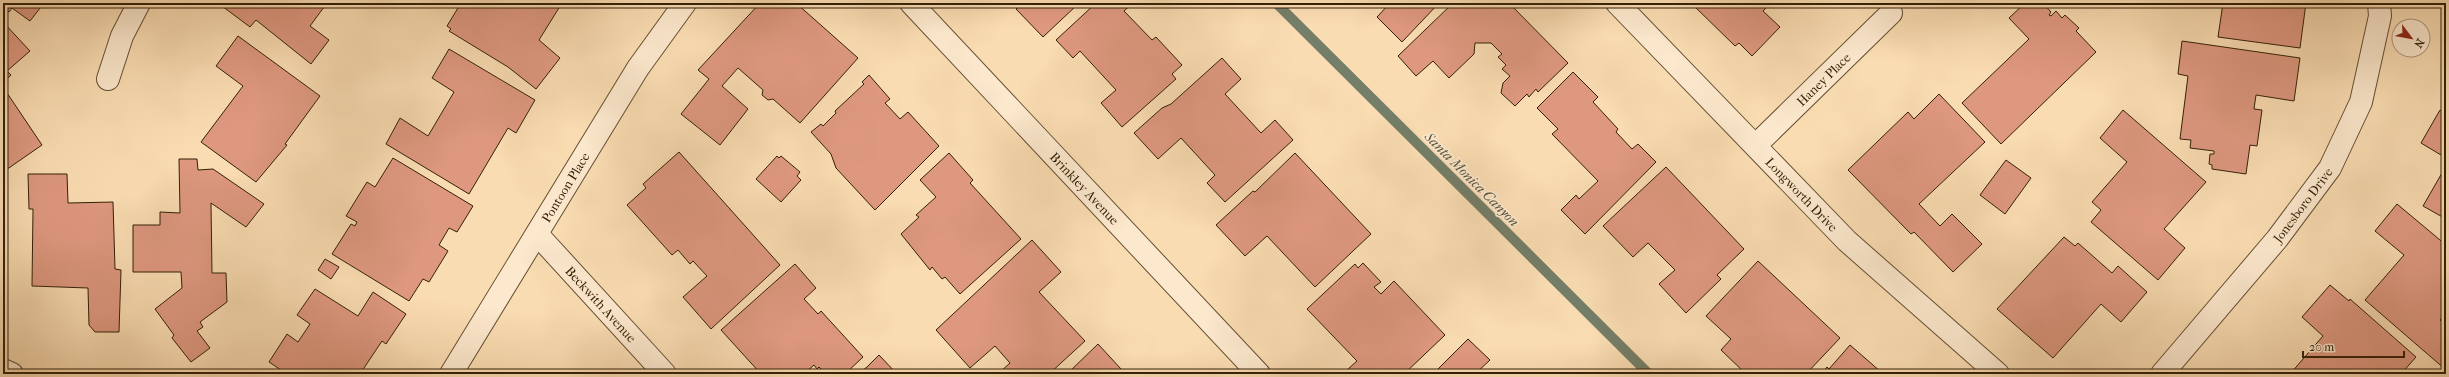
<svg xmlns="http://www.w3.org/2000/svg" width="2449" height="377" viewBox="0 0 2449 377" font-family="'IM FELL French Canon',serif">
<rect width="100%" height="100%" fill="#fadcb2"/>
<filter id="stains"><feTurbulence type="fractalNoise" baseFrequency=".005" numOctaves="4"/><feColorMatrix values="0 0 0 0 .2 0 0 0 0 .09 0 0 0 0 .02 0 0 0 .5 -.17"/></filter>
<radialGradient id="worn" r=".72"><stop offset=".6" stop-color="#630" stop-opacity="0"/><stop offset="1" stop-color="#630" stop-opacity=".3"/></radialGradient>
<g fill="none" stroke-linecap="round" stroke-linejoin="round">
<path stroke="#747e68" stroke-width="10" d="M1276,3L1649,374"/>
</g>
<g fill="#de9880" stroke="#332007">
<path d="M3,3H44L30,21L12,8L9,12L3,7Z"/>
<path d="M224,3H327L310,26L329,40L311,64L256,20L250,27L222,6Z"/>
<path d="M461,3H562L539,40L560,58L536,89L508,67L449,31L451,29L447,26Z"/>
<path d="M760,3H796L858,58L800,123L773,99L768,100L762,95L763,90L738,68L722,86L748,109L720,145L681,114L709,79L698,70Z"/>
<path d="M1023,3H1075L1077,5L1043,37L1016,9Z"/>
<path d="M1096,3H1133L1124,11L1152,40L1156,37L1182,65L1172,74L1176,79L1122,127L1101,103L1116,90L1080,51L1073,58L1056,40Z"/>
<path d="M1390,3H1439L1402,42L1377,17Z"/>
<path d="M1453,3H1509L1568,63L1538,92L1536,89L1529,97L1527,94L1515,106L1501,93L1503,83L1510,76L1502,69L1506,65L1498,57L1502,54L1491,43H1475L1474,54L1449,78L1433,61L1416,76L1398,56Z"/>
<path d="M1691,3H1771L1763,11L1780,27L1752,56L1739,43L1735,46Z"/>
<path d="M2025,3H2043L2051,12L2049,15L2051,16L2056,11L2062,18L2065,15L2079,28L2076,31L2096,52L2001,144L1962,103L2029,39L2009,18Z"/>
<path d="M2223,3H2306L2300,48L2218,37Z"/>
<path d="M3,22L30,51L7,71L11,75L3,83Z"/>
<path d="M238,36L320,96L285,144L287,145L256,182L201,142L243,86L216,66Z"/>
<path d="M2182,41L2300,58L2294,101L2256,95L2254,109L2262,110L2257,146L2250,145L2246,174L2212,169V165L2209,164L2210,154H2214V151L2190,148L2191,140L2180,139L2188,76L2178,74Z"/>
<path d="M449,49L535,100L516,133L508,128L469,194L386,144L400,118L428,136L454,92L432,78Z"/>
<path d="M1222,58L1241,79L1225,94L1261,133L1275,120L1293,140L1225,202L1207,183L1215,175L1181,138L1158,159L1134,133L1162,108L1171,104Z"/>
<path d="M1573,72L1598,97L1593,102L1618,129L1616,132L1632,149L1638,144L1656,162L1585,234L1561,210L1576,195L1579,199L1598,181L1552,134L1558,129L1537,108Z"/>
<path d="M869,75L890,99L885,103L900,119L908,112L939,146L875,210L836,168L831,154L811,132L821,124L823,126L836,113L835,111L864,84L862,82Z"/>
<path d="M3,87L42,145L3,172Z"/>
<path d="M1939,94L1985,142L1919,204L1940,226L1952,214L1982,244L1953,272L1914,232L1911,234L1848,170L1908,112L1914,119Z"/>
<path d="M2123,110L2206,182L2164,229L2185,248L2158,280L2091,222L2101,210L2092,202L2127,162L2100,138Z"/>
<path d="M2440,110L2446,113V158L2421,143Z"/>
<path d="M679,152L780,265L711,329L683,297L707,276L693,261L690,264L678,250L672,255L627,205L646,188L643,184Z"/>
<path d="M949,153L973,180L970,183L1021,239L960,294L945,277L942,279L932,267L930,270L901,234L919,217L916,215L936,197L920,180Z"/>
<path d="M1295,153L1371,234L1315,287L1267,236L1245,256L1216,225L1253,191L1255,192Z"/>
<path d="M777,156L779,158L781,156L800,172L797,176L801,180L781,202L756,179Z"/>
<path d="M393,158L473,206L457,232L449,228L439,245L448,251L429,282L423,279L409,301L332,254L351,224L355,226L357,222L346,216L367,182L375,187Z"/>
<path d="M179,159H197L198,170L213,169L264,204L246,227L211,203L212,273H226L227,302L200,322L203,327L197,331L210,348L191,362L172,338L174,335L155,309L182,288L181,272H133V225H160V212L180,213Z"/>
<path d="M2006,160L2031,178L2005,214L1980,195Z"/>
<path d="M2446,166V219L2423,206Z"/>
<path d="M1666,167L1744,249L1717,275L1721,279L1686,313L1659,284L1675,270L1648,243L1633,257L1603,226Z"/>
<path d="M28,174H67L68,203L113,202L115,269L121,270L119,332H95L89,325L88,288L32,286L33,209H29Z"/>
<path d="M2397,204L2446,245V313L2440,320L2446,325V370L2365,300L2404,255L2375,231Z"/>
<path d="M2064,237L2075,246L2078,243L2112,273L2118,266L2147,292L2121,322L2101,304L2053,358L1997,309Z"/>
<path d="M1032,240L1061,272L1039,292L1085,341L1049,374H998L1010,363L995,346L970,368L936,330Z"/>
<path d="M325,259L339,267L331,279L318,270Z"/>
<path d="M1758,261L1840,338L1806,374H1746L1721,350L1731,339L1706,316Z"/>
<path d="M1363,263L1381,282L1374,287L1381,294L1394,281L1445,335L1404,374H1353L1348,369L1357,361L1307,309L1355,264L1358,268Z"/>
<path d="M795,264L816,288L804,299L818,314L821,311L863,357L845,374H826L819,367L817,369L814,365L806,372L808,374H761L721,330Z"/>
<path d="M2330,285L2349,301L2350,299L2416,357L2401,374H2290L2323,336L2302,317Z"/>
<path d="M315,289L358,316L373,292L406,314L386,344L382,341L360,374H287L269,362L287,334L298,342L310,324L297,315Z"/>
<path d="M1468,339L1490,360L1475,374H1433Z"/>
<path d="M1098,344L1121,369L1114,374H1067Z"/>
<path d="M1850,345L1881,372L1879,374H1822L1827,367L1829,369Z"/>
<path d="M879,355L897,374H858L867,367Z"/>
</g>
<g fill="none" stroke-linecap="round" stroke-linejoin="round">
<g stroke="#654f32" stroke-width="24">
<g id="minor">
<path id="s1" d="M911,3L1259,374"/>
<path id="s2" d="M1617,3L1847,241L1998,374"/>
<path d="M108,79L122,36L139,3"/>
<path id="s3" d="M1756,145L1891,13"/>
<path id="s4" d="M537,234L665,374"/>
<path id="s5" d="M451,374L638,68L685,3"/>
<path id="s6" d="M2162,374L2277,239L2330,168L2361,102L2380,16L2379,3"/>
</g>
</g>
<g stroke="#654f32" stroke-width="24">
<path id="tertiary" d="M3,370L12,374"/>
</g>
<use href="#minor" stroke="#fce8cd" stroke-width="22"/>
<use href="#tertiary" stroke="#fce8cd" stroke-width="22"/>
</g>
<g text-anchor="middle" stroke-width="3.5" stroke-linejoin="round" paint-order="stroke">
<g font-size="13" fill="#332007" stroke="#fce8cd">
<text dy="5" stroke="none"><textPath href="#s3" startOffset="94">Haney Place</textPath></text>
<text dy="5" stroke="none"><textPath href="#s5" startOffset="219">Pontoon Place</textPath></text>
<text dy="5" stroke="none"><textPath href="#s1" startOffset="254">Brinkley Avenue</textPath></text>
<text dy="5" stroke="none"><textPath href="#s2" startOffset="266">Longworth Drive</textPath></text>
<text dy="5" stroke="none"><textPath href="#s6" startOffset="220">Jonesboro Drive</textPath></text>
<text dy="5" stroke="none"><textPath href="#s4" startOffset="95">Beckwith Avenue</textPath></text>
</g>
<g font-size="14" font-style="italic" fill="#534f37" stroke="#fce8cd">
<text transform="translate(1472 179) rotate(45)" y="5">Santa Monica Canyon</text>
</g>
</g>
<rect width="2449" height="377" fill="none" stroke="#fadcb2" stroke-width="16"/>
<rect x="4" y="4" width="2441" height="369" fill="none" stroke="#332007" stroke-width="2"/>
<rect x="8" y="8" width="2433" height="361" fill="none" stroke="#332007"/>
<g transform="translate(2411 38) rotate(122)"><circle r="19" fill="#fce8cd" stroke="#ac987e"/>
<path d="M0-3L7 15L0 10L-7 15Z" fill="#8f2418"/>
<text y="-6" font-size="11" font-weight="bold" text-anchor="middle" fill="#332007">N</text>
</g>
<path d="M2303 351v6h101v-6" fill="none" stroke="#332007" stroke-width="2"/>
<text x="2309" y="351" font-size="12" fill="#332007" stroke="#fce8cd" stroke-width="3" paint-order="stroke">20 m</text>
<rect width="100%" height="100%" filter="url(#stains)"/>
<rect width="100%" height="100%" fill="url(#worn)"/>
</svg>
